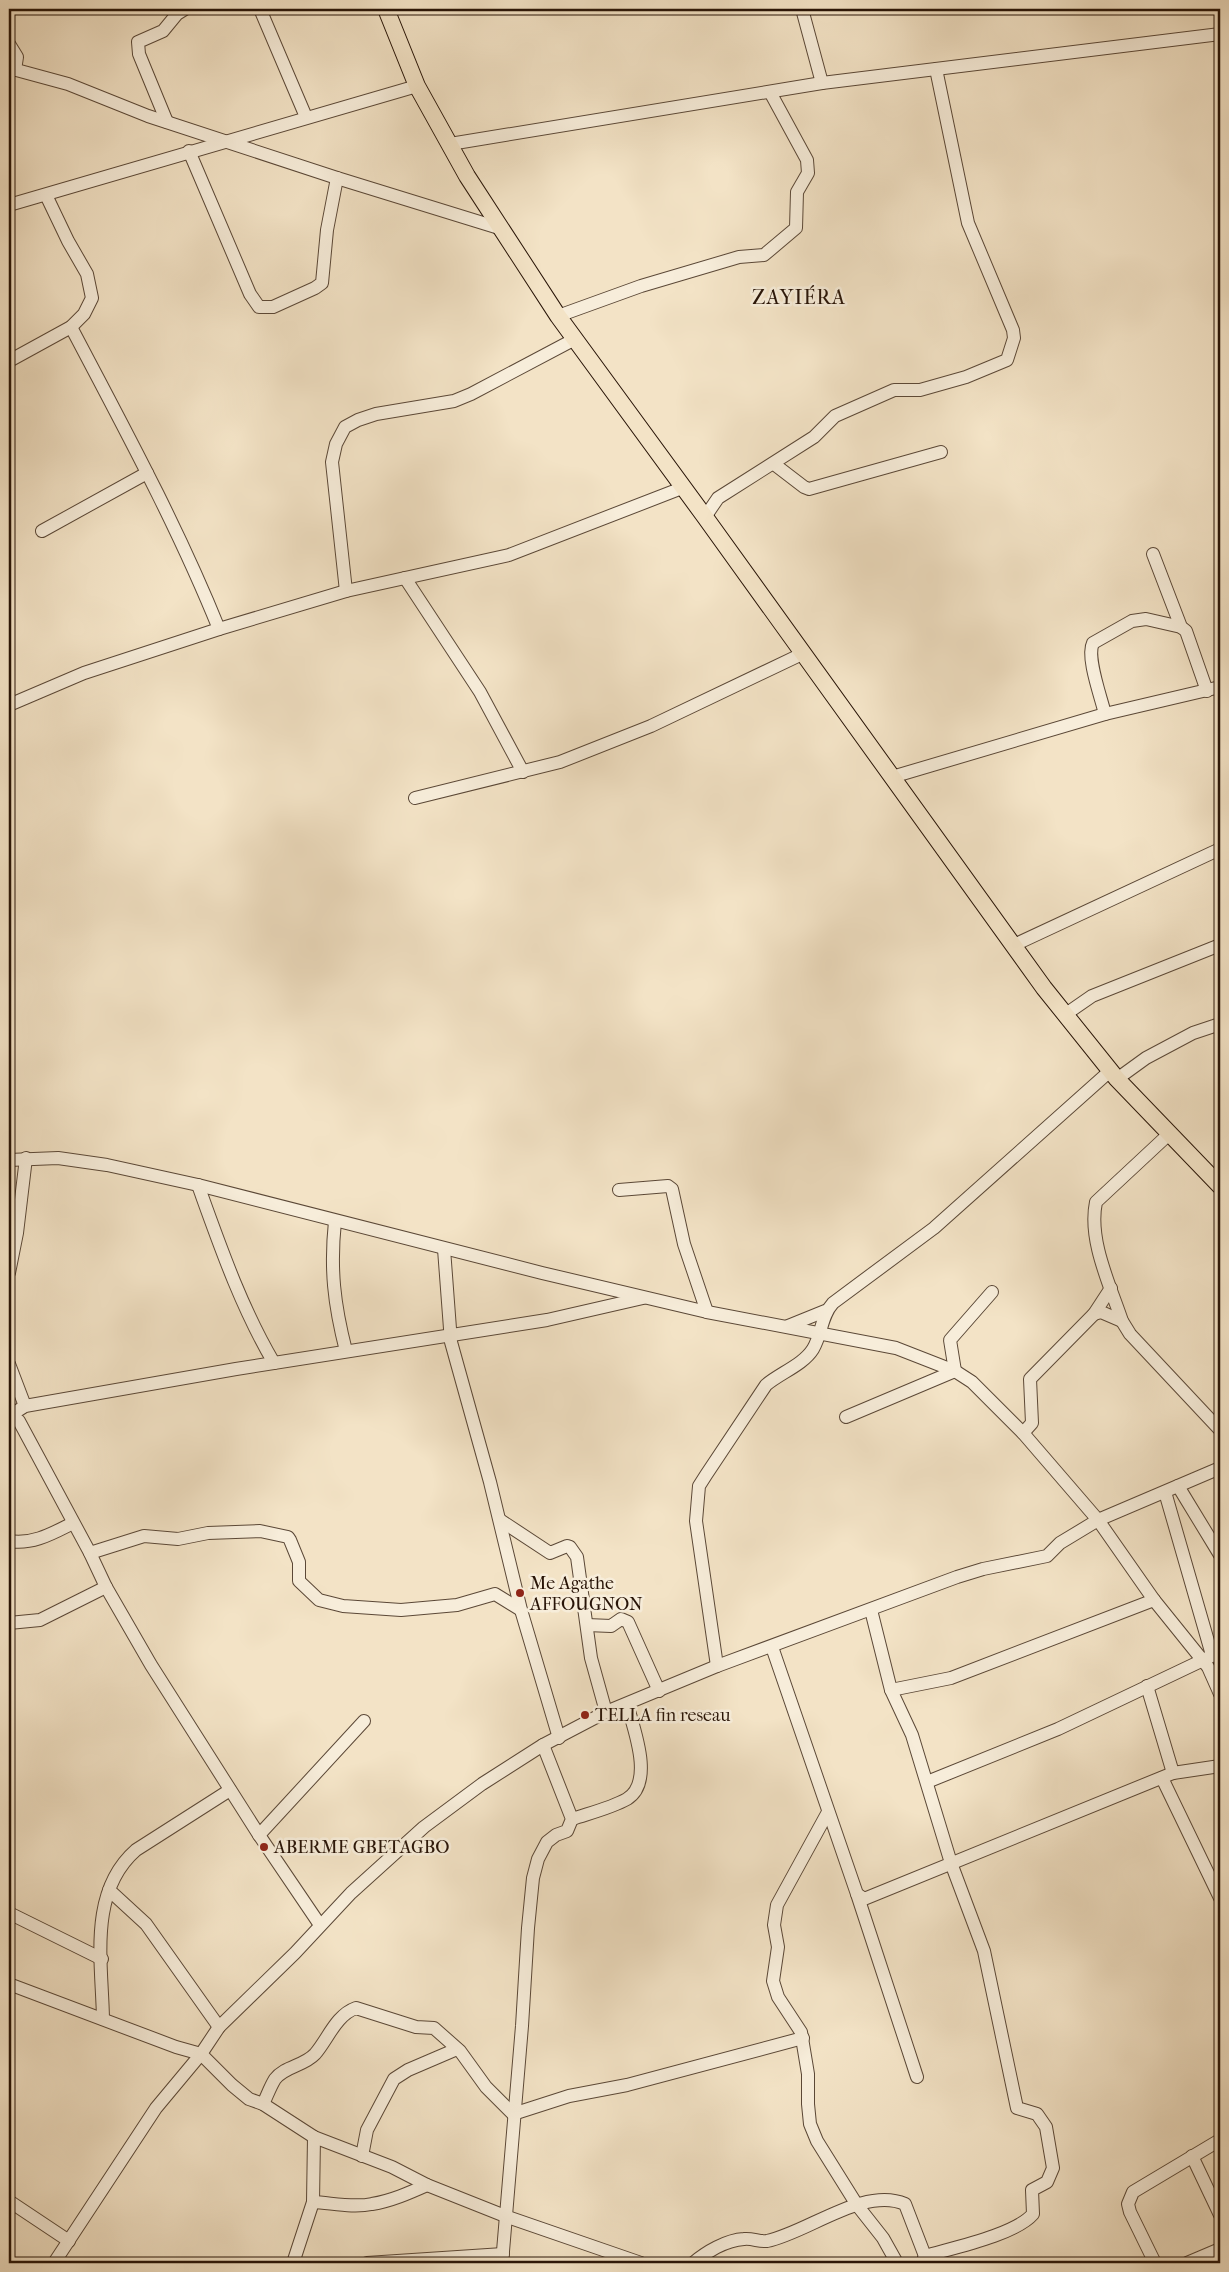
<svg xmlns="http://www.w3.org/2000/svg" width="1229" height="2272" viewBox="0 0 1229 2272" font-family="'IM FELL French Canon',serif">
<rect width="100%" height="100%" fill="#f3e3c6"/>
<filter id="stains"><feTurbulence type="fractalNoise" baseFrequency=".004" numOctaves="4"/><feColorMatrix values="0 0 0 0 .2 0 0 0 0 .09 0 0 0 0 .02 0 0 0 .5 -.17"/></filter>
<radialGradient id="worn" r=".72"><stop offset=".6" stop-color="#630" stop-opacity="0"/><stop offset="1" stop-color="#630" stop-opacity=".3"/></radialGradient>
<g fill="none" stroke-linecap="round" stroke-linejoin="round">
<g stroke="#5b4837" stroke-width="14">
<g id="minor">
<path d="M260,9L306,117"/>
<path d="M802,9L822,83"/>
<path d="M9,44L17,57L15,70"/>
<path d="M9,68L68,84L148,116L337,178L499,228"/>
<path d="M167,122L139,54L138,42L163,31L177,14L185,9"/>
<path d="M450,144L822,83L1220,34"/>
<path d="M189,151L250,294L259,307H273L315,288L322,283L327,230L337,178"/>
<path d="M9,205L417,86"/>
<path d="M558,316L641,286L739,257L764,255L796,228L797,192L808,173L807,160L770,92"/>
<path d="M71,327C123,426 177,525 219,629"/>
<path d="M9,361L71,327L84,314L92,298L87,274L68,241L46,195"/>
<path d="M774,464L804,487L809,489L941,452"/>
<path d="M705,517L718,498L814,437L835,416L894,390H920L966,377L1007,360L1014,338L1013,330L968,223L936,69"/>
<path d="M42,531L147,473"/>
<path d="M1153,554L1181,627L1186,631L1207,691"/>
<path d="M405,578L480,692L523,772"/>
<path d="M346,591L332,462L336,444L345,427L358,420L376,414L454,401L471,394L575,339"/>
<path d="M9,705L84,673L219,629L346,591L509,555L682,488"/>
<path d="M1105,714C1101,697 1086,657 1093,643L1132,621L1146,619L1181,627"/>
<path d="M892,777L1105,714L1220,687"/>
<path d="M415,798L560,762L651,726L802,654"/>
<path d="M1014,945L1220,849"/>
<path d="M1066,1014L1092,996L1220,945"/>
<path d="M1117,1079L1146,1058L1193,1033L1220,1024"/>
<path d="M1169,1134L1096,1202C1088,1240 1110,1285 1122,1321L1130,1334L1220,1430"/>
<path d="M9,1160L58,1158L107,1165L198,1185L542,1273L707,1312L896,1348L955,1371L972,1382L1023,1433L1098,1520L1154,1600L1208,1667L1220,1694"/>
<path d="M198,1185C220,1246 241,1307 274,1363"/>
<path d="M619,1190L668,1186L672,1189L684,1244L707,1312"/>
<path d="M335,1221C330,1269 334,1304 346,1351"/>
<path d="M444,1249L451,1342L490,1482L521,1610L559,1738"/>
<path d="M9,1273L17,1233L26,1158"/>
<path d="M1094,1314L1101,1312L1122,1321"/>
<path d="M788,1326L825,1311"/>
<path d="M9,1364L25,1406"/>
<path d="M9,1415L19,1421L90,1553L106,1587L151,1665L259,1835L320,1925"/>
<path d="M11,1415L25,1406L236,1369L547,1320L643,1298"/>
<path d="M846,1417L955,1371L950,1340L992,1292"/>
<path d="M1023,1433L1032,1423L1030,1379L1094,1314L1111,1288"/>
<path d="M1178,1486L1220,1555"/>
<path d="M1165,1492L1212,1655"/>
<path d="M500,1520L550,1553L567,1546L570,1547L577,1557L591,1658L606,1712"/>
<path d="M9,1541C33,1545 53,1533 73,1523"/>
<path d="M90,1553L144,1536L178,1539L208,1533L260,1531L288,1537L290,1540L299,1562V1581L319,1600L343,1606L401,1610L457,1605L495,1594L521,1610"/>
<path d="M871,1610L891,1690L912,1735L951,1863L984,1951L1017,2108L1037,2114L1046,2127L1053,2168L1047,2182L1032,2190L1033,2214C1015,2235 952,2248 925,2256L922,2263"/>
<path d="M9,1623L40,1620L106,1587"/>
<path d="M587,1625L611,1626L621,1619L628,1622L659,1691"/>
<path d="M772,1647L857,1894L864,1899L1173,1773L1220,1766"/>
<path d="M717,1666L696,1521L699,1486L706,1475L766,1385C780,1373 803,1365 813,1349C822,1334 821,1316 833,1303L934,1228L1110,1071"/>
<path d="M1147,1686L1173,1773"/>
<path d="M891,1690L951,1678L1154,1600"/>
<path d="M1162,1778L1220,1898"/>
<path d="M927,1782L1058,1729L1220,1652"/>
<path d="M828,1812L777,1905L774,1925L778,1947L773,1981L778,1997L801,2032L808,2074V2104L810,2124L817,2141L857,2205L883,2238L897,2263"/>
<path d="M572,1819C590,1813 611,1808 627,1799C655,1782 633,1727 627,1704"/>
<path d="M259,1835L364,1721"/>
<path d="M109,1890L146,1924L219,2027"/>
<path d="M857,1894L917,2077"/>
<path d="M9,1913L102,1959"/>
<path d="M9,1984L176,2047L201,2054L232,2085L249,2099L263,2104L314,2137L392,2167L427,2185L505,2216L641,2263"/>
<path d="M103,2019C102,1962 88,1892 136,1850L230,1790"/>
<path d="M263,2104C267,2096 270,2087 275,2079C285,2066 304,2066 315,2054C328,2039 336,2015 356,2008L416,2027L434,2028L460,2051L486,2087L513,2114L569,2096L627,2085L803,2038"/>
<path d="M362,2156L367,2130L394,2079L408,2070L457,2049"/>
<path d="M1192,2156L1220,2215"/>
<path d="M9,2201L69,2241"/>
<path d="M313,2202C332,2203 353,2208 372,2204C391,2201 409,2193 427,2185"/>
<path d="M54,2263L156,2108L201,2054L219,2027L295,1953L351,1893L424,1827L482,1784L543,1745L606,1712L717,1666L957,1577L983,1569L1047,1556L1060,1543L1098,1520L1220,1468"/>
<path d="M293,2263L313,2202L314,2137"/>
<path d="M367,2263L503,2254"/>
<path d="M502,2263L522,2026L528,1928L533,1878L538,1859L547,1842L556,1835L567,1831L572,1819L543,1745"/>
<path d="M693,2263C706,2252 726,2240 744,2239C752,2238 760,2242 767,2241C807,2233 864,2186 905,2204L925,2256"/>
<path d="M1155,2263L1130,2212L1128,2204L1133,2192L1220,2140"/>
<path d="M1187,2263L1220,2249"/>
</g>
</g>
<g stroke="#281407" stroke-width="18">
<path id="major" d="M386,9L417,86L467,176L558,316L705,517L1044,988L1117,1079L1220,1186"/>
</g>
<use href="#minor" stroke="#f7edda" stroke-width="12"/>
<use href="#major" stroke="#f3e3c6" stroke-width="16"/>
</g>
<g fill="#8f2418" stroke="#f7edda" stroke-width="2">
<circle cx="520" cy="1593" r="5"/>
<circle cx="585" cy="1715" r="5"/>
<circle cx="264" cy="1847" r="5"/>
</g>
<g text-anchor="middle" stroke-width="5" stroke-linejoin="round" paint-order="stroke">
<g font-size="18" fill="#281407" stroke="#f7edda" text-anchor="start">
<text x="530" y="1589">Me Agathe<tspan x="530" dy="21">AFFOUGNON</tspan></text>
<text x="595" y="1721">TELLA fin reseau</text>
<text x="274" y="1853">ABERME GBETAGBO</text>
</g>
<g font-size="20" letter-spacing="1" fill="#281407" stroke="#f7edda">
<text x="799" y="304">ZAYIÉRA</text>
</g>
</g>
<rect width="1229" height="2272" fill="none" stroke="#f3e3c6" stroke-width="30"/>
<rect x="10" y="10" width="1209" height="2252" fill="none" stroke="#281407" stroke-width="2.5"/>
<rect x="15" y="15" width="1199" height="2242" fill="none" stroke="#281407"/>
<rect width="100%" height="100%" filter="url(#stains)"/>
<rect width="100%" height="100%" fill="url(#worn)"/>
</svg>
